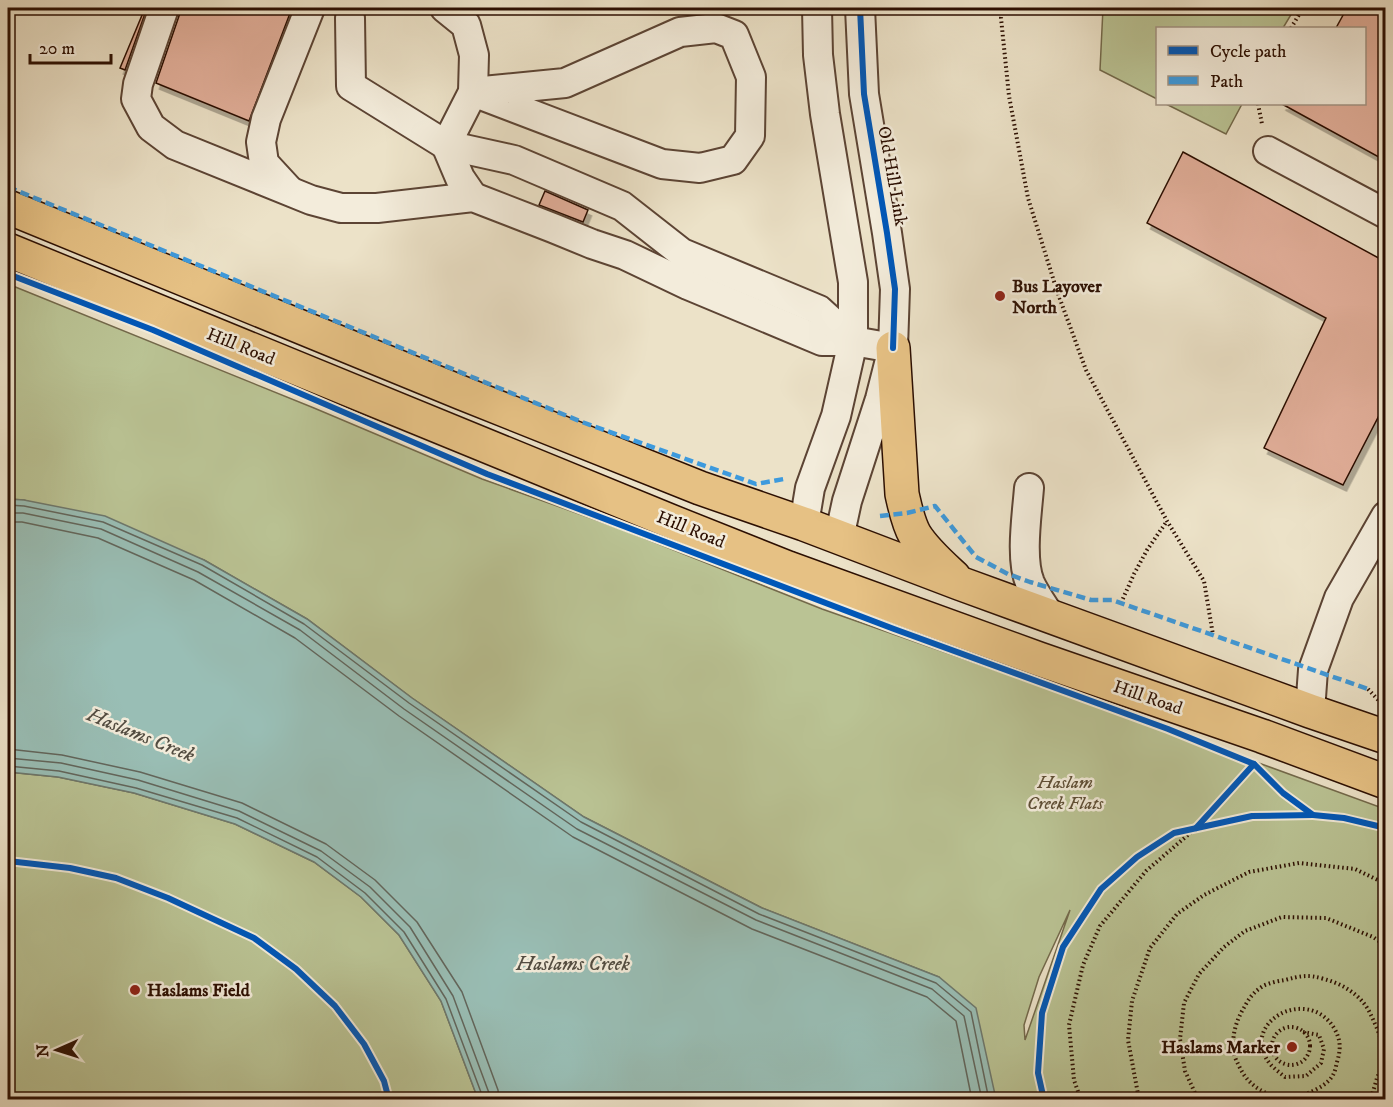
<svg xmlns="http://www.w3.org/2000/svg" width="1393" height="1107" viewBox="0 0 1393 1107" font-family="'IM FELL DW Pica',serif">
<defs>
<filter id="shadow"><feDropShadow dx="3.5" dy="6" stdDeviation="0" flood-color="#0004"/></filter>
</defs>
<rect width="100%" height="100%" fill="#ece2c8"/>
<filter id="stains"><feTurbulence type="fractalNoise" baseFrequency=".00333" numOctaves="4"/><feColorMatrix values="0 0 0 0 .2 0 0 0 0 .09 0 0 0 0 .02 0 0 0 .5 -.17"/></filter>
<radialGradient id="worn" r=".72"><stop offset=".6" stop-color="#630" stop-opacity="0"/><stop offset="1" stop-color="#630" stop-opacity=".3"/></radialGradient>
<g fill="#bac394" stroke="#73694b" stroke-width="1.5" fill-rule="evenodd">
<path d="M1103,8H1295L1283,28H1158L1157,99L1100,70Z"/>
<path d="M1166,104H1242L1226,134Z"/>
<path d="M8,284L314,408L482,479L621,529L822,609L1245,758L1385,809V1099L1009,1100L1008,1097L1007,1099H996L993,1092L939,977L762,908L584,817L412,698L307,619L204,560L24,500L8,499ZM1070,910L1025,1040L1024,1025L1039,977Z"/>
<path d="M8,772L58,777L134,793L235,824L314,862L361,897L399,935L441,1001L478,1099H8Z"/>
</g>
<path fill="#99beb5" stroke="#6d786d" stroke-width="1.5" d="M8,499L24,500L105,516L204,560L307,619L412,698L584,817L762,908L939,977L976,1008L996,1099H478L441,1001L399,935L361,897L314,862L235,824L134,793L58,777L8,772Z"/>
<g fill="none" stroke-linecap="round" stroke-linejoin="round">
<g stroke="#62665c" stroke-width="1.5">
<path d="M8,505L24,506L103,522L202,565L304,624L409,703L581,822L759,914L936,983L971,1012L989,1100"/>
<path d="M8,513H23L101,529L198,572L300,630L404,709L577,829L756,920L932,989L964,1016L982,1100"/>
<path d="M8,522H22L98,538L194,580L295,638L399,716L573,837L752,929L927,997L956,1021L972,1100"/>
<path d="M8,749L62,755L140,772L242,803L326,844L375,880L417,922L462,992L498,1090L499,1100"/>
<path d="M8,758L61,763L138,780L239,811L321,851L370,887L410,927L453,996L489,1093L490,1100"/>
<path d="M8,766L59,771L136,788L237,818L317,857L365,893L404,932L446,999L482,1095L483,1100"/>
</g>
</g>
<g fill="#e1ae99" stroke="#2c0f02" stroke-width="1.5" filter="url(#shadow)">
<path d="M145,8H147L125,70L120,68Z"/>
<path d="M180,8H292L249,121L156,83L180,13Z"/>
<path d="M1347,8H1386V161L1282,104H1365V28H1336Z"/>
<path d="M1183,152L1386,262V402L1343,485L1264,448L1326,318L1147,223Z"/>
<path d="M545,191L588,210L583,222L539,205Z"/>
</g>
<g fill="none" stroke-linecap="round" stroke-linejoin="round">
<g stroke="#5c4434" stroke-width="32">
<g id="minor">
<path d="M164,8L138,84L136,99L151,127L175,145L311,200L341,208H377L473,197L553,228L592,244L625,255L688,285L822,341H853L893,348"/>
<path d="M445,8L466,25L474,55L473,92L446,145L460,178L473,197"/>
<path d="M350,18L351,86L446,145L514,160L622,206L682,253L819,310L853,341"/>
<path d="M716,28L734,35L751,77L750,136L733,160L700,168L662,164L473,92L565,83L680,32Z"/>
<path d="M1268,151L1386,214"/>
<path d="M288,189L264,163L261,142L266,119L310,8"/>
<path d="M1029,488C1027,514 1020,559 1030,583C1035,594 1043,605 1050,616"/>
<path d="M804,524L810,488L836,416L853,341V282L825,114L818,55L817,8"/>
<path d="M839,538L847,501L880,399L893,348L895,289L887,233L864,94L860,8"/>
<path d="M1310,711L1313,670L1339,598L1386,516"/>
</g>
</g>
<g stroke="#2c0f02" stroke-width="36">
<g id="major">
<path d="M8,207L462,393L700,488L804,524L959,583L1310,711L1386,737"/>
<path d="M8,250L670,521L788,568L1039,659L1262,736L1386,782"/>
<path d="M893,348L902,494C905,507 908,523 915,535C925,551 940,564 954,577"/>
</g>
</g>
<g stroke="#2c0f02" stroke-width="4" stroke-dasharray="1.5 3" stroke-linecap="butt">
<path d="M1002,8L1001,18L1009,96L1028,198L1057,291L1086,370L1167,521L1204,581L1213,635"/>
<path d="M1291,28L1303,8"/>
<path d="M1258,104L1262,124"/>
<path d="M1121,603L1134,574L1147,550L1167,521"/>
<path d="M1368,689L1381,703"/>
<path d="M8,861L70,868L116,878L168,898L254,938L296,969L335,1006L364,1044L384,1081L389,1100"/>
<circle cx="1291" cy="1046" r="19"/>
<path d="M1303,1032L1319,1035L1324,1049L1321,1063L1306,1076L1285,1077C1280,1073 1275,1069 1271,1065C1236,1024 1307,984 1334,1028C1341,1040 1341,1049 1337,1062C1336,1066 1335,1072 1333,1075C1327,1086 1310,1093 1299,1096C1274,1101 1250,1090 1239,1066C1237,1062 1235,1058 1234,1054C1231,1037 1236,1020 1245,1006C1249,998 1255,991 1263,986C1269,983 1278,981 1285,980C1300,976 1308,974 1324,979C1343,984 1361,995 1370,1013C1377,1028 1385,1044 1383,1061C1382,1067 1379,1073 1377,1078C1375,1085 1373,1093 1369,1100"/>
<path d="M1081,1100L1074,1080L1069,1025L1083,965L1100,926L1146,871L1196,828"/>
<path d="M1141,1100L1138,1094L1128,1040L1132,1001L1150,948L1177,914L1204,895L1249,872L1299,863L1355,869L1386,884"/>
<path d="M1200,1100L1195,1093L1185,1071L1180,1039L1184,1003L1199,974L1224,947L1245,931L1282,917L1326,918L1373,937L1386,946"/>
</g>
<use href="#minor" stroke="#f3ecdb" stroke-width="28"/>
<use href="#major" stroke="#e6c184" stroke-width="33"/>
<g stroke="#3d9add" stroke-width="4.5" stroke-dasharray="9 4.5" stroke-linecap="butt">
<path d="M8,187L582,422L756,484L784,479"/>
<path d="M880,516L907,513L935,506L976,557L1008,574L1030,582L1091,600H1112L1368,689"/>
</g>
<g stroke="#f3ecdb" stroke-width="10">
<g id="cycleway">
<path d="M860,8L864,94L887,233L895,289L893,348"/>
<path d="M8,274L153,330L487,474L894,629L1168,729L1254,764L1283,793L1313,815L1344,818L1386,828"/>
<path d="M1196,828L1254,764"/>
<path d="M8,861L70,868L116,878L168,898L254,938L296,969L335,1006L364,1044L384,1081L389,1100"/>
<path d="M1044,1100L1038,1073L1042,1013L1063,947L1101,889L1137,857L1174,833L1252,816L1313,815"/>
</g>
</g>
<use href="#cycleway" stroke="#0057b8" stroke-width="6"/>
</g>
<g fill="#8f2418" stroke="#f3ecdb" stroke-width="2">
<circle cx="1000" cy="296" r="6"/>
<circle cx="135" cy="990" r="6"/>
<circle cx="1292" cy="1047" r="6"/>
</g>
<g text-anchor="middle" stroke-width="5" stroke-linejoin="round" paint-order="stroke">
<g font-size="18" fill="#2c0f02" stroke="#f3ecdb">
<text transform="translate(893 176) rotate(80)" y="6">Old Hill Link</text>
<text transform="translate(241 346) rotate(22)" y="6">Hill Road</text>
<text transform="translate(691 529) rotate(22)" y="6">Hill Road</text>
<text transform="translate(1148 697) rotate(19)" y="6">Hill Road</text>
</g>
<g font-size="18" font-weight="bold" fill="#2c0f02" stroke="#f3ecdb" text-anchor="start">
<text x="1012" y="292">Bus Layover<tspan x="1012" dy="21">North</tspan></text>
<text x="147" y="996">Haslams Field</text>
<text x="1280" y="1053" text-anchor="end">Haslams Marker</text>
</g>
<g font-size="18" font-style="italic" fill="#5e4e35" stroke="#f3ecdb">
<text x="1065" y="788">Haslam<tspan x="1065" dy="21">Creek Flats</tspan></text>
</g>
<g font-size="20" font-style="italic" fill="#524c41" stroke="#f3ecdb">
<text transform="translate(141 734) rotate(22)" y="7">Haslams Creek</text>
<text x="573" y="970">Haslams Creek</text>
</g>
</g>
<rect width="1393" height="1107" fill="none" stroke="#ece2c8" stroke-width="30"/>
<rect x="9" y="9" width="1375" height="1089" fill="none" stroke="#2c0f02" stroke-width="3"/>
<rect x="15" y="15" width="1363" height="1077" fill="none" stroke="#2c0f02" stroke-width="1.5"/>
<rect x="1156" y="27" width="210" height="78" fill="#f3ecdb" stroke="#a39484" stroke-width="1.5"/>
<rect x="1168" y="46" width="30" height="9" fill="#0057b8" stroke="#a39484" stroke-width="1.5"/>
<text x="1210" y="57" font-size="18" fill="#2c0f02">Cycle path</text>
<rect x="1168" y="76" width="30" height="9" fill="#3d9add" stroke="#a39484" stroke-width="1.5"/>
<text x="1210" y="87" font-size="18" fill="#2c0f02">Path</text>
<g transform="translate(57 1050) rotate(267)" stroke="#f3ecdb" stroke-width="4.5" paint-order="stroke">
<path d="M0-4.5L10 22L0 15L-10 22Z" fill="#2c0f02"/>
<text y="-9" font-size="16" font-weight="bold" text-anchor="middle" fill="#2c0f02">N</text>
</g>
<path d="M30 54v9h81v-9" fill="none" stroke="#2c0f02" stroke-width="3"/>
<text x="39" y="54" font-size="18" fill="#2c0f02" stroke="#f3ecdb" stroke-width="4.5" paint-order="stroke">20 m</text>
<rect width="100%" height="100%" filter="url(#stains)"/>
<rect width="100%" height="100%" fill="url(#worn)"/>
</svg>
